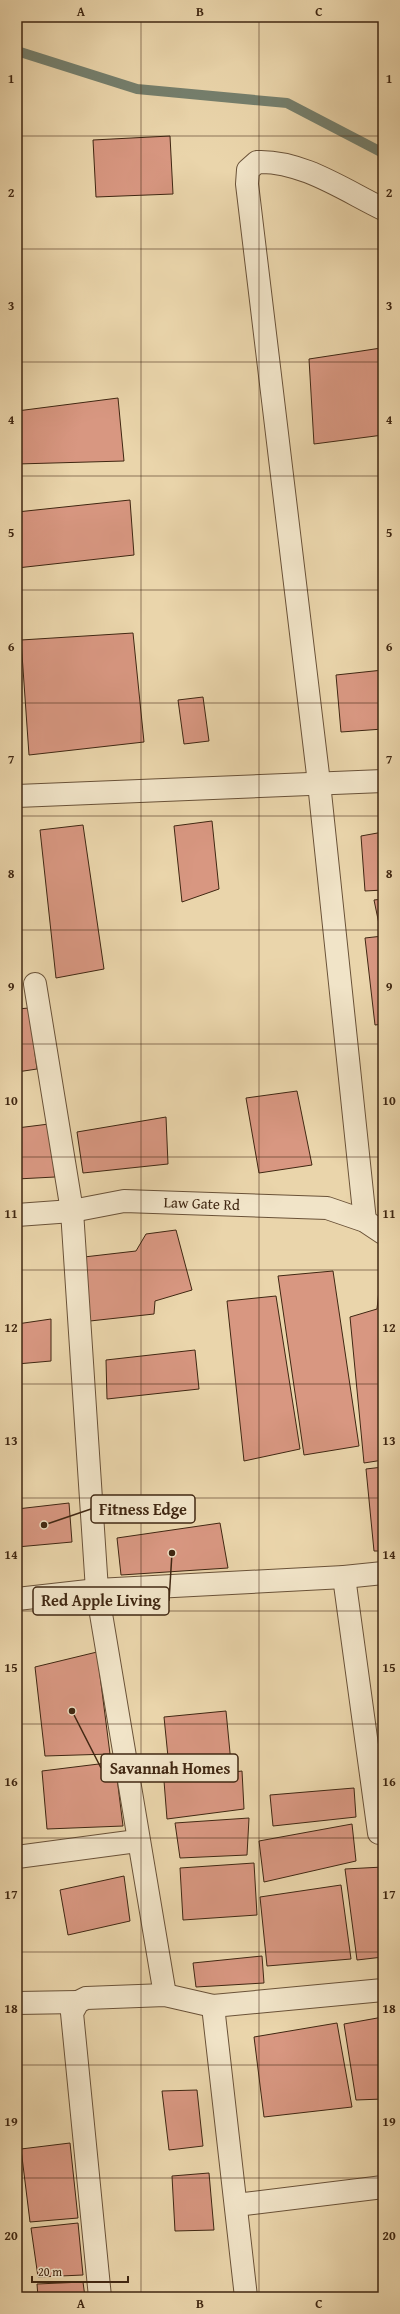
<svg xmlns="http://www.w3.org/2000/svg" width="400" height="2314" viewBox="0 0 400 2314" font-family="'Gentium Book Plus',serif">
<rect width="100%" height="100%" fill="#ead5ab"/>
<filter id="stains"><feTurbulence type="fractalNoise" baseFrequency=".005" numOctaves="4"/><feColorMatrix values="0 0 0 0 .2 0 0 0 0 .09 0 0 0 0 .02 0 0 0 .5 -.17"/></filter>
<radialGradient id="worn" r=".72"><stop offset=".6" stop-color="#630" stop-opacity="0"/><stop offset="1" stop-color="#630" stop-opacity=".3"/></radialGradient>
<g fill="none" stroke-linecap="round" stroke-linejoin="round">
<path stroke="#757f6d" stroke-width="10" d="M17,51L137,89L287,103L383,153"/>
</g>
<g fill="#d89781" stroke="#402712">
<path d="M170,136L173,194L96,197L93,140Z"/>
<path d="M381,348L380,385H383V435L314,444L309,359Z"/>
<path d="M118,398L124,461L17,464V411Z"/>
<path d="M130,500L134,555L17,568V512Z"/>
<path d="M133,633L144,742L29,755L21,640Z"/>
<path d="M383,670V729L341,732L336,675Z"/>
<path d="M203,697L209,741L184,744L178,700Z"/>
<path d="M212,821L219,889L182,902L174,826Z"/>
<path d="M83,825L104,969L56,978L40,830Z"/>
<path d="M383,832V890L365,891L361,836Z"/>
<path d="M383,899V923L379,924L374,900Z"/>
<path d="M383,936V1024L375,1025L365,938Z"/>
<path d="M29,1008L37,1069L17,1072V1009Z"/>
<path d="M297,1091L312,1165L259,1173L246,1098Z"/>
<path d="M166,1117L168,1164L83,1173L77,1132Z"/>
<path d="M49,1124L55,1177L17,1179V1128Z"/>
<path d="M176,1230L192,1290L155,1301L154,1314L90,1321L84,1257L136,1251L146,1234Z"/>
<path d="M333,1271L359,1446L304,1455L278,1276Z"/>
<path d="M383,1289V1460L364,1463L350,1317L377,1309L379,1290Z"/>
<path d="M276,1296L300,1449L244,1461L227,1301Z"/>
<path d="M51,1319V1361L17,1364V1324Z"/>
<path d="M195,1350L199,1389L107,1399L106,1360Z"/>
<path d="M383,1467V1551H374L366,1469Z"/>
<path d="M69,1503L72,1542L17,1547V1509Z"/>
<path d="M220,1523L228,1568L121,1575L117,1538Z"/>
<path d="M97,1652L110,1754L45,1756L35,1667Z"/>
<path d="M226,1711L231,1763L169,1767L164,1717Z"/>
<path d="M115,1762L123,1826L47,1829L42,1771Z"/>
<path d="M242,1771L244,1809L167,1819L164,1781Z"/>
<path d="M354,1788L356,1817L273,1826L270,1795Z"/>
<path d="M249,1818L247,1855L180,1858L175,1823Z"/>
<path d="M352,1824L356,1861L264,1882L259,1841Z"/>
<path d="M254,1863L257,1915L183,1920L180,1868Z"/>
<path d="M383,1867V1957L357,1960L345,1869Z"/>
<path d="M124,1876L130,1921L68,1935L60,1890Z"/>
<path d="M341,1885L351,1959L267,1966L260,1897Z"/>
<path d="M262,1956L264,1983L196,1987L193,1963Z"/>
<path d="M383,2017V2099L356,2100L344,2024Z"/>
<path d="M337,2023L352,2107L264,2117L254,2037Z"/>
<path d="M197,2090L203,2146L169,2150L162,2091Z"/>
<path d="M70,2143L78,2218L30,2222L21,2149Z"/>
<path d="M209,2173L214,2230L175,2231L172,2176Z"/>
<path d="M78,2223L83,2275L38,2277L31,2228Z"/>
<path d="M83,2282L85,2297H38L37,2284Z"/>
</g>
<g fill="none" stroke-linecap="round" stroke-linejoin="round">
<g stroke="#6a5238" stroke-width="24">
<g id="street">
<path d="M17,796L383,781"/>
<path d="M35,984L72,1211L97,1590L165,1995"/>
<path id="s1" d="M17,1215L72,1211L124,1201L327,1208L365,1221L383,1233"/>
<path d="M365,1221L319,783L247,184L248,170L257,162C301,160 344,190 383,209"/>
<path d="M344,1577L379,1833"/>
<path d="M17,1599L97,1590L344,1577L383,1573"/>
<path d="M17,1857L137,1841"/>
<path d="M17,2003L78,2002"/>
<path d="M236,2205L383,2187"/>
<path d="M100,2297L72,2013L78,2002L86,1998L165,1995L213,2006"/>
<path d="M246,2297L213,2006L383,1990"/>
</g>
</g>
<use href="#street" stroke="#f1e4c8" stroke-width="22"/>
</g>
<path fill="none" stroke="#402712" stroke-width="1" stroke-opacity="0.55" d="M141,17V2297M259,17V2297M17,136H383M17,249H383M17,362H383M17,476H383M17,590H383M17,703H383M17,816H383M17,930H383M17,1044H383M17,1157H383M17,1270H383M17,1384H383M17,1498H383M17,1611H383M17,1724H383M17,1838H383M17,1952H383M17,2065H383M17,2178H383"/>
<g text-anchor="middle" stroke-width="3.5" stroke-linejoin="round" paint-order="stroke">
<g font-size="15" fill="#402712" stroke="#f1e4c8">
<text dy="5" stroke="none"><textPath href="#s1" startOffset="186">Law Gate Rd</textPath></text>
</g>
</g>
<path fill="none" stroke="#402712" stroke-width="1.5" d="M44 1525L91 1509M172 1553L169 1601M72 1711L101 1768"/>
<g fill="#402712" stroke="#f1e4c8" stroke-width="1.5">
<circle cx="44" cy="1525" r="4"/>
<circle cx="172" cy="1553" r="4"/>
<circle cx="72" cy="1711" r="4"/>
</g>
<g fill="#f1e4c8" stroke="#402712" stroke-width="1.5">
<rect x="91" y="1495" width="104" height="28" rx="4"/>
<rect x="33" y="1587" width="136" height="28" rx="4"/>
<rect x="101" y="1754" width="137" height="28" rx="4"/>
</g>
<g font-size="16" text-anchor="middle" font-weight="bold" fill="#402712">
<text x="143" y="1515">Fitness Edge</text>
<text x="101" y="1606">Red Apple Living</text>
<text x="170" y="1774">Savannah Homes</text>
</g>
<rect width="400" height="2314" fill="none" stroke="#ead5ab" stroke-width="44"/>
<path d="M32 2276v6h96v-6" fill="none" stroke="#402712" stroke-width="2"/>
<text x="38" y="2276" font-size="12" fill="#402712" stroke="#f1e4c8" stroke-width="3" paint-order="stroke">20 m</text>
<rect x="22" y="22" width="356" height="2270" fill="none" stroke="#402712" stroke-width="1.5"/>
<g font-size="13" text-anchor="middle" font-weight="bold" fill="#402712">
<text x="81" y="16">A</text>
<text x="200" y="16">B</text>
<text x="319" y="16">C</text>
<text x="11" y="83">1</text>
<text x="389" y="83">1</text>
<text x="11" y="197">2</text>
<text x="389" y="197">2</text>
<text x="11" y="310">3</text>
<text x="389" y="310">3</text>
<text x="11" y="424">4</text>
<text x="389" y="424">4</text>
<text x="11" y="537">5</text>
<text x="389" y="537">5</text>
<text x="11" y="651">6</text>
<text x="389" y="651">6</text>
<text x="11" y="764">7</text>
<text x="389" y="764">7</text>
<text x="11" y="878">8</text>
<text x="389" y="878">8</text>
<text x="11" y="991">9</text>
<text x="389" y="991">9</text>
<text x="11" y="1105">10</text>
<text x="389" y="1105">10</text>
<text x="11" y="1218">11</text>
<text x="389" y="1218">11</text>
<text x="11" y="1332">12</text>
<text x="389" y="1332">12</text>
<text x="11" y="1445">13</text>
<text x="389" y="1445">13</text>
<text x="11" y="1559">14</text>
<text x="389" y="1559">14</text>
<text x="11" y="1672">15</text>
<text x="389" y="1672">15</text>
<text x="11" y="1786">16</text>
<text x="389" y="1786">16</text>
<text x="11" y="1899">17</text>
<text x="389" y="1899">17</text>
<text x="11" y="2013">18</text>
<text x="389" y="2013">18</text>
<text x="11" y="2126">19</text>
<text x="389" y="2126">19</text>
<text x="11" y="2240">20</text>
<text x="389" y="2240">20</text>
<text x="81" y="2308">A</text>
<text x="200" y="2308">B</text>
<text x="319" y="2308">C</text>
</g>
<rect width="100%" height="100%" filter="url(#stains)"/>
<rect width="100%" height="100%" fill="url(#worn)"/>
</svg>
